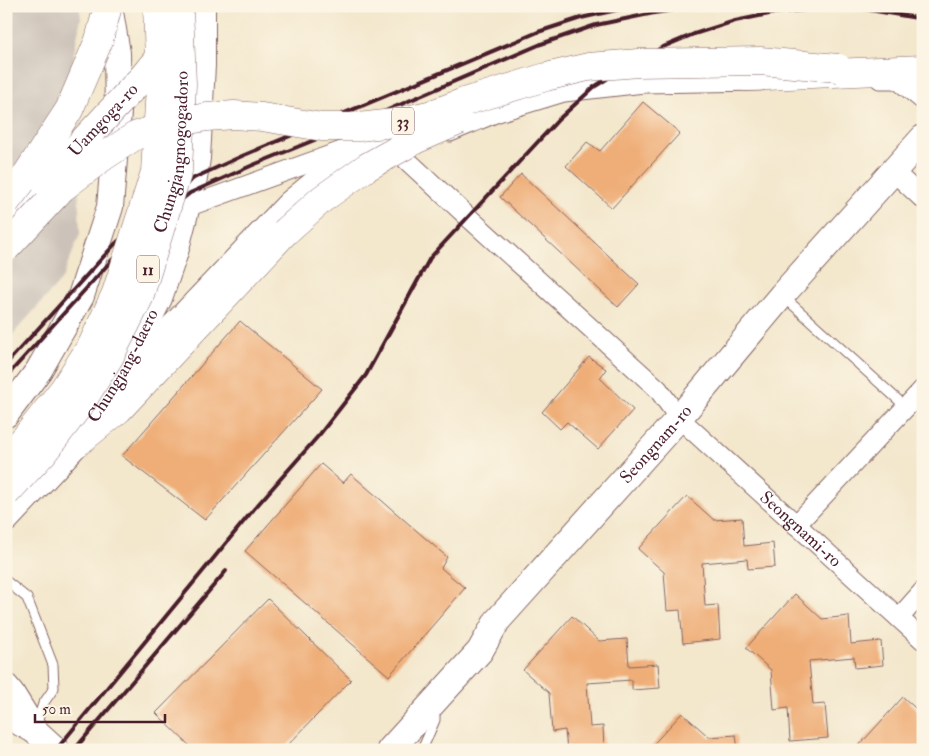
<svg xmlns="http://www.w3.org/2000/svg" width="929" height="756" viewBox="0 0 929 756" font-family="'IM FELL Double Pica',serif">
<rect width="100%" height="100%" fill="#fcf5e5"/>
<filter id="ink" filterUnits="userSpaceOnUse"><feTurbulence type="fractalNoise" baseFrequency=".02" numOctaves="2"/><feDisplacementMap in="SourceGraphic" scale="10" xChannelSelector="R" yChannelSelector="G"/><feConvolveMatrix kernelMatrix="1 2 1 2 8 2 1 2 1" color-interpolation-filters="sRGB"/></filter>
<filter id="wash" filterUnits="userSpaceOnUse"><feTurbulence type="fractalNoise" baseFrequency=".0096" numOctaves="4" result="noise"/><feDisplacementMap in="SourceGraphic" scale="20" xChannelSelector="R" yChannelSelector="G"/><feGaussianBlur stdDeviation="1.12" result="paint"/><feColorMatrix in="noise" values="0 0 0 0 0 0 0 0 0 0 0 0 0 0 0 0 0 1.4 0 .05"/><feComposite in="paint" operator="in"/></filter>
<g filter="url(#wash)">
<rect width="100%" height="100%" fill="#f3e7cc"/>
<path fill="#ccc2b9" d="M6,6H79L81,18L74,52L80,234L62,279L6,342Z"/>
<g id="blocks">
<g fill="#efae78">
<path d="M643,102L680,133L612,208L566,166L587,142L600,151Z"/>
<path d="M521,174L639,284L618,307L500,197Z"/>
<path d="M240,321L322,389L205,520L122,456Z"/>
<path d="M589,357L606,369L600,378L633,410L598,449L567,422L560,429L542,412Z"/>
<path d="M321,464L343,483L351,474L447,557L441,568L465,588L389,676L245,551Z"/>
<path d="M687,496L714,520L742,518L744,546L773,543L775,567L748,569L747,559L702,563L705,606L718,605L720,639L683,643L680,610L667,611L664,572L638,549Z"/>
<path d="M795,594L822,619L849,616L851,644L881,641L883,665L855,668L854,657L809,661L813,705L825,704L828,738L790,741L788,708L774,710L771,670L746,648Z"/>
<path d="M268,599L351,680L283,750H194L156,713Z"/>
<path d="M572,616L599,641L627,639L629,666L658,664L660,688L632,690V680L587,683L590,727L603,726L604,750H567L565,730L552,732L549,693L523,670Z"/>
<path d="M903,697L923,715V750H855Z"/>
<path d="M682,713L709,737L736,735L738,750H648Z"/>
</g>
</g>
</g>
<g filter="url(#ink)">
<use href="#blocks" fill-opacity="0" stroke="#856563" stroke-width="1"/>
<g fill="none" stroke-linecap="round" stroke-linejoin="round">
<g stroke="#856563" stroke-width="11">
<g id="service">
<path d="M784,297L906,407"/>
<path d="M6,581L27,598L53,665L54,688L43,704L36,725"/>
<path d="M422,750L435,720V708"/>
</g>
</g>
<g stroke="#856563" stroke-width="21">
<g id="minor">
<path d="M880,79H897L923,100"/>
<path d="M450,132L495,113L564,92L644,83L760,81"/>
<path id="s1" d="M399,153L468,217L658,389L679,418L923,640"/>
<path d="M893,171L923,199"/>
<path d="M187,207L400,130"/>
<path d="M132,362L155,341L288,201L316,178L340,166L372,158"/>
<path d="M796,525L923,389"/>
<path d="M899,618L923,591"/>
</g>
</g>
<g stroke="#856563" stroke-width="28">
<g id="secondary">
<path d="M6,414L39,370L81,296L110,207L118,112L117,53L109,6"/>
<path id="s2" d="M6,519L77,443L124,369L159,298L175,252L194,178L197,158L202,65V6"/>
<path d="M6,687L11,693L34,730"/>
<path d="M6,715L34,730L56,750"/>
<path id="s3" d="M390,750L480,651L497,621L679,418L782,295L923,138"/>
</g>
</g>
<g stroke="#856563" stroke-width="29">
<g id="trunk">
<path d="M746,77L923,69"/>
<path d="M6,225L45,182"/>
<path d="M77,443L119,409L284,233"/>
</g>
</g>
<use href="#service" stroke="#fff" stroke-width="9"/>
<use href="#minor" stroke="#fff" stroke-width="19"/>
<use href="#secondary" stroke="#fff" stroke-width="26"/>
<use href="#trunk" stroke="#fff" stroke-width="28"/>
<g stroke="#4a1f2b" stroke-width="4">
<path d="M920,6L923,7"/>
<path d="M864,9L923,19"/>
<path d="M6,364L115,244L155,209L194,178L242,156L538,32L581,18L634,6"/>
<path d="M6,377L112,260L156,220L190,193L253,165L376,115L541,44L596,25L654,13L695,7L760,6"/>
<path d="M56,750L254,509L320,434L366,375L430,258L559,119L594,87L632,63L663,47L694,34L735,21L774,13L818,9H870"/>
<path d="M74,750L226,571"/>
</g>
<g stroke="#856563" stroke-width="29" stroke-linecap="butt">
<g id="trunk-bridge">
<path id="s4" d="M45,182L143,77L165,50"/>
<path d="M6,202L23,180L69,110L99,40L108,6"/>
<path d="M284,233L322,199L367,167L415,140L459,121"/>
<path d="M6,248L62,188L103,157L135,136L172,123L207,117L234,115L262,117L322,127H359L393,123L429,115L464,102L546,77L588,67L639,63L760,61L838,68"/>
<path d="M6,459L26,437L63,390L92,345L116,293L155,172L160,86L157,6"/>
<path id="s5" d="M6,493L43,453L79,406L110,356L139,298L178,171L182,84L179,6"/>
</g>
</g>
<use href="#trunk-bridge" stroke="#fff" stroke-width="28"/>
</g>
</g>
<g text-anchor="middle" stroke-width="4" stroke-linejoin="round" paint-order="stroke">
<g fill="#fcf5e5" stroke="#7f5f63" stroke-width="1">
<rect x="392" y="107.5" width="22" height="27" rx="4"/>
<rect x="137" y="255.5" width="22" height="27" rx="4"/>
</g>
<g font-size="16" font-weight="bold" fill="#4a1f2b">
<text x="403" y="127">33</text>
<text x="148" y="275">11</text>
</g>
<g font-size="18" fill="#4a1f2b" stroke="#fcf5e5">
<text dy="6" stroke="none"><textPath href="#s4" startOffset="85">Uamgoga-ro</textPath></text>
<text dy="6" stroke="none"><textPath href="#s5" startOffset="388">Chungjangnogogadoro</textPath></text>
<text dy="6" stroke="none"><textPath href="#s2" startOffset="194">Chungjang-daero</textPath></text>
<text dy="6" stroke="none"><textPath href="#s3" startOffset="406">Seongnam-ro</textPath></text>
<text dy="6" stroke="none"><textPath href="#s1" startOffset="551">Seongnami-ro</textPath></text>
</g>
</g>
<rect width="929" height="756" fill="none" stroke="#fcf5e5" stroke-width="25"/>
<path d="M35 714v8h130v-8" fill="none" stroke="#4a1f2b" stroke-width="2.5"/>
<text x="42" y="714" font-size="15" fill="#4a1f2b" stroke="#fcf5e5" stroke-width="4" paint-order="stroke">50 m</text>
</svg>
